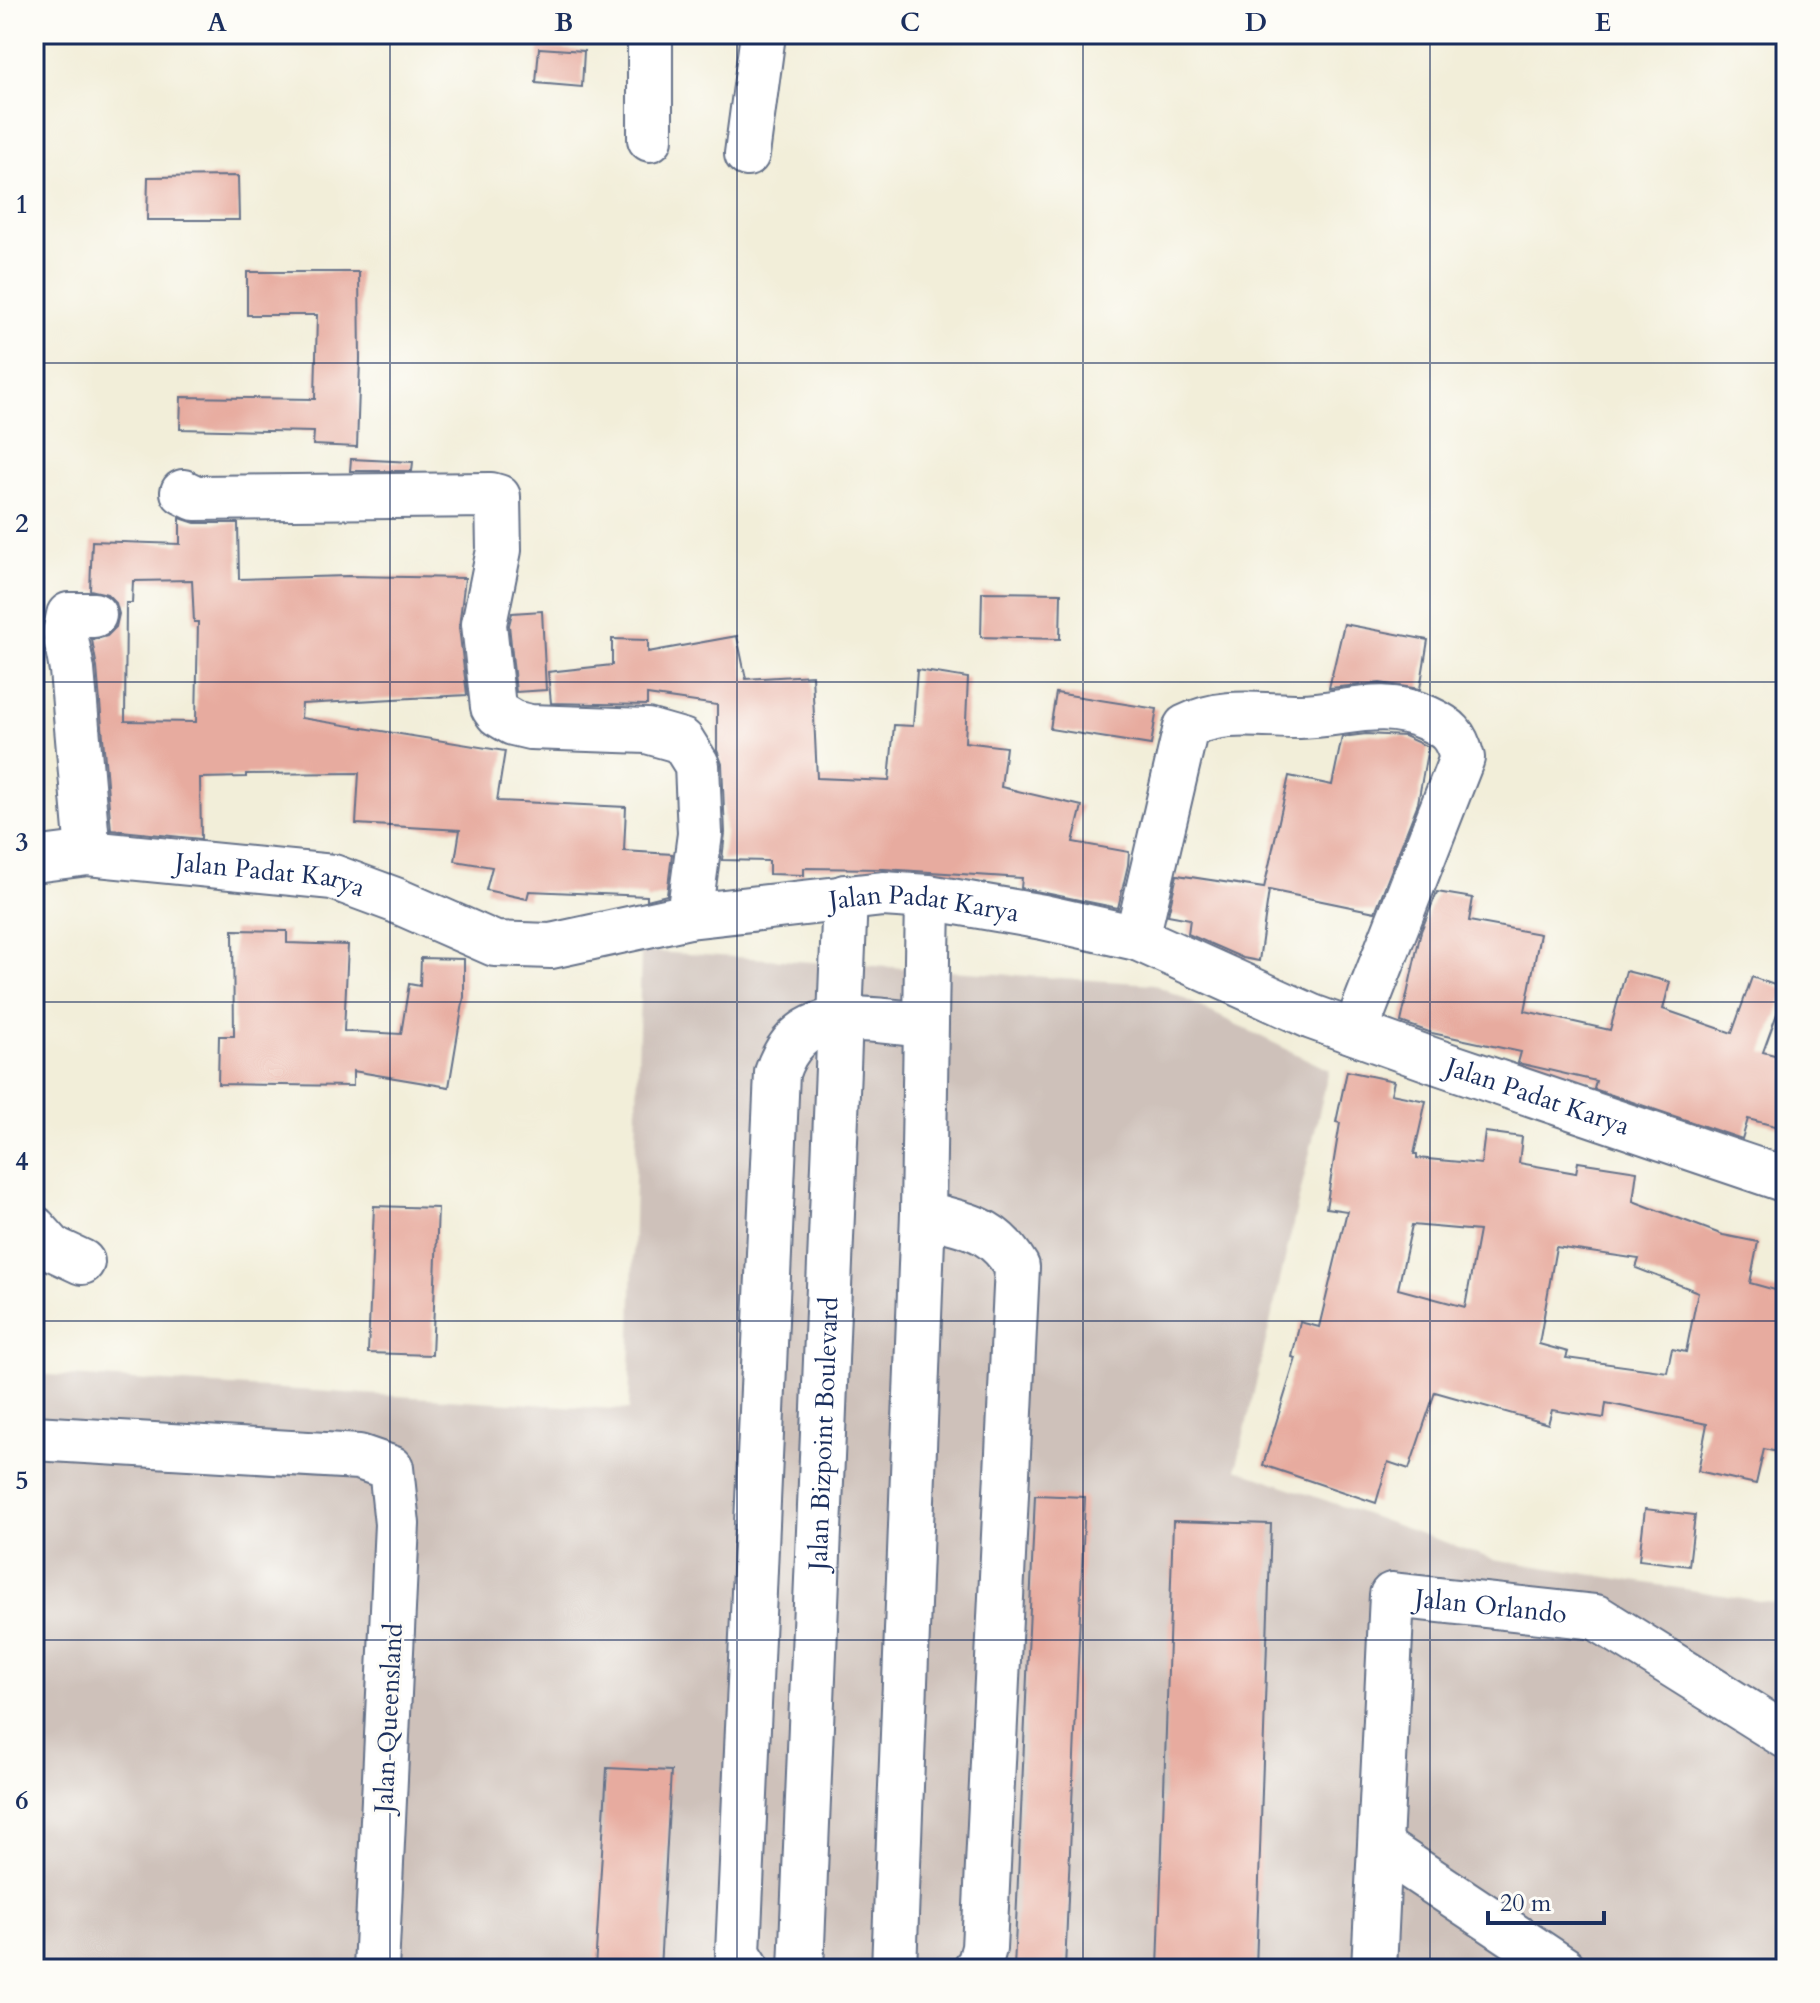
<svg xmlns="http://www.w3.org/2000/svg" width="1820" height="2003" viewBox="0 0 1820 2003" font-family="Cardo,serif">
<rect width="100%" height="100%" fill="#fdfcf7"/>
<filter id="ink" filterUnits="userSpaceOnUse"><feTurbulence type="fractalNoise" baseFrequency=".0125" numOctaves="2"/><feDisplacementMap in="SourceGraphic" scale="16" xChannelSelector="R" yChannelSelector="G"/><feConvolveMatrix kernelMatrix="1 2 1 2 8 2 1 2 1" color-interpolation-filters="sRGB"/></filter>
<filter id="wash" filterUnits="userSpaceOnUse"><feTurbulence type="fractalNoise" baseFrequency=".006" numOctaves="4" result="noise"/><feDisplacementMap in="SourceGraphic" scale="32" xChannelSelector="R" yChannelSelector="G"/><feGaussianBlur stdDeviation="1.8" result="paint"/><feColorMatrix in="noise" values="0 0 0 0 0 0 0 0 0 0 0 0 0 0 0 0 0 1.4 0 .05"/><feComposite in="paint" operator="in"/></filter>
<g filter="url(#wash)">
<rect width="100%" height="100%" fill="#f2eed9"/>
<path fill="#cec1ba" d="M641,951L1154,984L1329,1070L1236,1469L1493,1559L1786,1605V1969H34V1374L629,1410Z"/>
<g id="blocks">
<g fill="#e7ab9f" fill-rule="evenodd">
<path d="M539,48L584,51L582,87L536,83Z"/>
<path d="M238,176L239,220H147L148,177Z"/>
<path d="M247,272H359L360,359L357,447L313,445L314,432L180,429L181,397L315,399L317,315H247Z"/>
<path d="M351,459L413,462L412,471H350Z"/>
<path d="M180,518L195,523H238L239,579L348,576L465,578L459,627L467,695L302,704L301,718L505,751L497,801L626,807L624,851L672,854L667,895L647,900V896L529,891L527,899L486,890L492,867L455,861L460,830L356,824L359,773L246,774V777L200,778L201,839L111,830L97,668L92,640L107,636L116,627L119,614L116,603L107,594L90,590L92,541L180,544ZM192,580L194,622H198L196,722L125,721L126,603H132L133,581Z"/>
<path d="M982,592L1061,593L1060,639L981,637Z"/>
<path d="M542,611L546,690L516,692L509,625L512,613Z"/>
<path d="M1344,624L1428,640L1420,689L1380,683L1329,688Z"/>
<path d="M737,636L746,679L812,675L817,778L889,781L894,725L913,726L917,670L968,678L965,742L1006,747L1001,787L1082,806L1073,842L1129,852L1128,865L1118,908L1021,888L1022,878L884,869L804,868V875L769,874V861L722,860L725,833L722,764L717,750V705L647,695V705L551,703L548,672L612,665V639L648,640V652Z"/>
<path d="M1056,693L1157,709L1151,745L1050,729Z"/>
<path d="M1366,734L1404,736L1428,747L1418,803L1375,912L1269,890L1259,961L1243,958L1188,934L1190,919L1168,915L1177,875L1264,888L1289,776L1332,785L1342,737Z"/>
<path d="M1437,892L1473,898L1469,921L1540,934L1525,1011L1610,1030L1626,971L1670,982L1663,1009L1732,1033L1752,977L1786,989L1763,1052L1786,1058V1129L1748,1119L1742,1139L1594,1089L1596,1081L1518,1063L1521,1052L1432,1033L1401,1022L1421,931Z"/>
<path d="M233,930L287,931V943L348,945L344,1031L401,1034L409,984L420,986L421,958L464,959V997L449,1087L353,1071V1086L218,1084L219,1036H234Z"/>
<path d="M1347,1071L1394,1081L1391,1094L1426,1101L1414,1154H1417V1158L1481,1164L1485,1132L1522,1137L1519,1163L1576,1173L1578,1162L1637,1171L1633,1201L1723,1235L1758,1242L1750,1283L1786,1293V1454L1764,1449L1756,1484L1698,1471L1707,1424L1606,1403L1604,1418L1552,1410L1548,1424L1435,1392L1409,1469L1388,1462L1376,1503L1263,1465L1296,1358L1292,1357L1300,1322L1319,1327L1347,1211L1326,1208L1340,1123L1336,1122ZM1412,1225L1479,1231L1465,1307L1398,1289ZM1556,1247L1639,1259L1636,1268L1698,1292L1686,1352L1672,1349L1667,1372L1566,1358L1568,1352L1539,1344Z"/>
<path d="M374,1206L438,1208L432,1355L368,1353Z"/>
<path d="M1035,1495L1085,1497L1065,1969H1014Z"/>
<path d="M1645,1509L1695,1515L1689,1566L1639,1560Z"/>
<path d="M1173,1521L1271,1524L1256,1969H1158Z"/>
<path d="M607,1768L671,1771L660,1969H595Z"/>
</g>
</g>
</g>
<g filter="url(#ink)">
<use href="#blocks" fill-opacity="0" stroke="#667289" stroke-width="2"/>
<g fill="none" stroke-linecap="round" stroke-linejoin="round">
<g stroke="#667289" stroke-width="48">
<g id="minor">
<path d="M650,34V139"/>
<path d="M747,154L763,34"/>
<path d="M183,492L195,498L491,495L498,497L499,550L484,624L493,707L498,714L513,723L530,727L647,731L682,741L697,765L700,834L689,916"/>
<path d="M88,853L72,670L65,633L69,615H94"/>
<path id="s1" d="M34,860L88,853L333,877L395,900L495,944L551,946L689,916L883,894L928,897L1043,917L1137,938L1312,1017L1432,1060L1786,1180"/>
<path d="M1137,938L1186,727C1222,708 1260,716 1300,716C1346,715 1382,698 1427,718C1449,728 1456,735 1462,758L1355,1032"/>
<path d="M923,1213C966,1226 992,1225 1017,1267L984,1948L979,1966L975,1969"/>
<path d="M34,1228L52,1248L82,1262"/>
<path d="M34,1438L359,1457L391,1468L397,1524L376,1969"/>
<path d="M1381,1847L1564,1969"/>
<path d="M748,1969L738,1953L777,1073C800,1002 866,1020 925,1025"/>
<path id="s2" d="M801,1969L845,897"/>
<path d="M894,1969L923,1213L928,897"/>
<path id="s3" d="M1374,1969L1392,1595L1596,1617L1786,1736"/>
</g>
</g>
<use href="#minor" stroke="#fff" stroke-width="44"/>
</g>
</g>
<path fill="none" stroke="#1b2f5e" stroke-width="2" stroke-opacity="0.55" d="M390,34V1969M737,34V1969M1083,34V1969M1430,34V1969M34,363H1786M34,682H1786M34,1002H1786M34,1321H1786M34,1640H1786"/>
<g text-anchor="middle" stroke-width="6" stroke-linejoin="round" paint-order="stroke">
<g font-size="26" fill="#1b2f5e" stroke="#fdfcf7">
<text dy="9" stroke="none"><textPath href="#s1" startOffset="238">Jalan Padat Karya</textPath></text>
<text dy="9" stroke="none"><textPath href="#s1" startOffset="910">Jalan Padat Karya</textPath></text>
<text dy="9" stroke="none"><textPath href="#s1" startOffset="1558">Jalan Padat Karya</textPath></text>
<text dy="9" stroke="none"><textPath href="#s2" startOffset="536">Jalan Bizpoint Boulevard</textPath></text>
<text dy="9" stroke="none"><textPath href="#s3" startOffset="474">Jalan Orlando</textPath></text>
<text transform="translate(388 1718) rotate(-87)" y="9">Jalan Queensland</text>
</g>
</g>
<rect width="1820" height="2003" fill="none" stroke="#fdfcf7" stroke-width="88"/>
<path d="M1488 1911v12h116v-12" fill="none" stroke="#1b2f5e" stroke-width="4"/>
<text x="1500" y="1911" font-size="24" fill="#1b2f5e" stroke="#fdfcf7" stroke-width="6" paint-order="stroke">20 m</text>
<rect x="44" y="44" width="1732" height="1915" fill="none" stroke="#1b2f5e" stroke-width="3"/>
<g font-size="26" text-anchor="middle" font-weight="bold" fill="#1b2f5e">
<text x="217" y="31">A</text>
<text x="564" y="31">B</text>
<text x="910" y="31">C</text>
<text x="1256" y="31">D</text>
<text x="1603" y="31">E</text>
<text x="22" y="213">1</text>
<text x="22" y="532">2</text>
<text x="22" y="851">3</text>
<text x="22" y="1170">4</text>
<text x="22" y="1489">5</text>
<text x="22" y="1809">6</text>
</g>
</svg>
